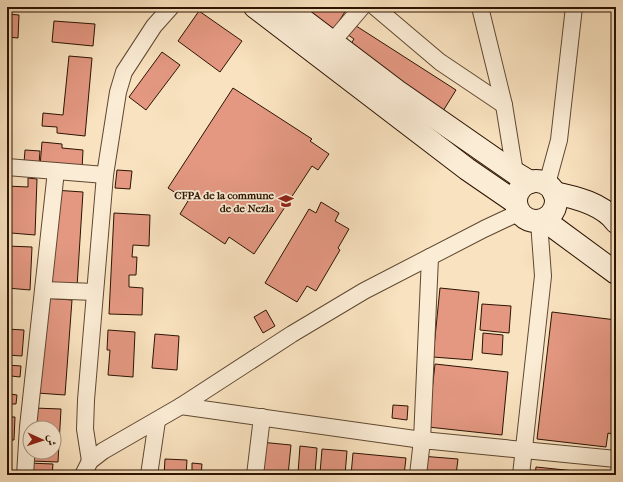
<svg xmlns="http://www.w3.org/2000/svg" width="623" height="482" viewBox="0 0 623 482" font-family="'IM FELL French Canon',Amiri,serif">
<rect width="100%" height="100%" fill="#f9e2bf"/>
<filter id="stains"><feTurbulence type="fractalNoise" baseFrequency=".005" numOctaves="4"/><feColorMatrix values="0 0 0 0 .2 0 0 0 0 .09 0 0 0 0 .02 0 0 0 .5 -.17"/></filter>
<radialGradient id="worn" r=".72"><stop offset=".6" stop-color="#630" stop-opacity="0"/><stop offset="1" stop-color="#630" stop-opacity=".3"/></radialGradient>
<g fill="#e49882" stroke="#2c1402">
<path d="M297,7H341L346,10L333,31Z"/>
<path d="M199,11L242,41L220,72L178,41Z"/>
<path d="M7,14L19,15L18,38L7,37Z"/>
<path d="M54,21L95,24L93,46L52,42Z"/>
<path d="M350,22L456,90L443,111L347,50L354,39L344,32Z"/>
<path d="M162,52L180,65L146,110L129,97Z"/>
<path d="M69,56L92,58L85,136L57,133V127L42,126L43,113L63,115Z"/>
<path d="M233,88L312,139L310,141L329,154L318,170L312,166L254,254L229,237L225,244L180,214L188,201L168,188Z"/>
<path d="M42,142L62,144V148L83,150L82,169L40,166Z"/>
<path d="M25,150L40,151L39,164L24,163Z"/>
<path d="M117,170L132,171L130,189L115,188Z"/>
<path d="M28,178L37,179L35,235L11,233V221H7V186L28,187Z"/>
<path d="M54,190L83,192L77,287L48,285Z"/>
<path d="M321,202L339,213L335,221L349,229L338,248L340,250L316,291L307,286L297,302L265,283L309,209L316,213Z"/>
<path d="M114,213L150,215L149,246L133,245L132,257H137L136,275H129V287L143,288L142,315L109,314Z"/>
<path d="M7,246L32,247L30,290L7,288Z"/>
<path d="M440,288L479,292L472,360L433,357Z"/>
<path d="M45,298L72,300L65,395L37,393Z"/>
<path d="M482,304L511,306L509,333L480,330Z"/>
<path d="M266,310L275,326L263,333L254,317Z"/>
<path d="M552,312L616,320V414L612,434L608,433L606,447L537,439Z"/>
<path d="M7,329L24,330L22,356L7,355Z"/>
<path d="M108,330L135,332L133,377L108,375L110,350H107Z"/>
<path d="M483,333L503,335L502,355L482,353Z"/>
<path d="M155,334L179,336L177,370L152,368Z"/>
<path d="M435,364L508,372L502,435L428,427Z"/>
<path d="M7,365L21,366L20,377L11,376L10,394L17,395L16,404H7Z"/>
<path d="M393,405L408,406L407,420L392,418Z"/>
<path d="M34,408L61,409L58,462L31,461L32,452H54V428H33Z"/>
<path d="M7,417H15L14,440H7Z"/>
<path d="M260,442L291,445L288,475H257Z"/>
<path d="M300,446L317,448L315,474L298,473Z"/>
<path d="M322,449L347,451L345,475L320,473Z"/>
<path d="M353,453L406,458L404,475H351Z"/>
<path d="M7,454H11L10,475H7Z"/>
<path d="M421,456L458,459L456,475H419Z"/>
<path d="M165,459L187,460L186,475H164Z"/>
<path d="M28,463L53,464L52,475H28Z"/>
<path d="M192,463L202,464L201,475H192Z"/>
<path d="M536,467L575,471L574,475H535Z"/>
</g>
<g fill="none" stroke-linecap="round" stroke-linejoin="round">
<g stroke="#5f4831" stroke-width="18">
<g id="street">
<path d="M375,7L440,62L504,105"/>
<path d="M480,7L504,105L515,173"/>
<path d="M333,41L362,7"/>
<path d="M7,167L105,175"/>
<path d="M547,184L559,140L574,7"/>
<path d="M44,290L95,292"/>
<path d="M181,406L422,440L430,257"/>
<path d="M90,461L85,429L86,400L105,175L118,92L124,72L154,26L171,7"/>
<path d="M25,475L28,427L56,171"/>
<path d="M83,475L90,461L103,451L181,406L292,334L364,291L484,229L518,213"/>
<path d="M149,475L157,421"/>
<path d="M255,475L262,417"/>
<path d="M418,475L422,440L616,459"/>
<path d="M521,475L543,276L539,222"/>
</g>
</g>
<g stroke="#2c1402" stroke-width="24">
<g id="secondary">
<path d="M255,7L467,169L515,202"/>
<path d="M286,7L397,91L515,173L530,182"/>
<circle cx="536" cy="201" r="20"/>
<path d="M554,193C575,197 603,204 616,222"/>
<path d="M544,220L616,273"/>
</g>
</g>
<use href="#street" stroke="#fbecd5" stroke-width="16"/>
<use href="#secondary" stroke="#fbecd5" stroke-width="22"/>
</g>
<defs>
<g id="university-bare" transform="scale(1.2)"><path d="M0-5L7-2L0 1L-7-2ZM-4 1L0 2.5L4 1V4Q0 6-4 4Z" fill="#8f2418" stroke="#fbecd5" stroke-width="2.5" paint-order="stroke"/></g>
</defs>
<g fill-rule="evenodd">
<use href="#university-bare" x="286" y="201"/>
</g>
<g text-anchor="middle" stroke-width="3.5" stroke-linejoin="round" paint-order="stroke">
<g font-size="11" font-weight="bold" fill="#2c1402" stroke="#fbecd5" text-anchor="end">
<text x="274" y="199">CFPA de la commune<tspan x="274" dy="13">de de Nezla</tspan></text>
</g>
</g>
<rect width="623" height="482" fill="none" stroke="#f9e2bf" stroke-width="24"/>
<rect x="8" y="8" width="607" height="466" fill="none" stroke="#2c1402" stroke-width="2"/>
<rect x="12" y="12" width="599" height="458" fill="none" stroke="#2c1402"/>
<g transform="translate(42 440) rotate(93)"><circle r="19" fill="#fbecd5" stroke="#a89681"/>
<path d="M0-3L7 15L0 10L-7 15Z" fill="#8f2418"/>
<text y="-6" font-size="11" font-weight="bold" text-anchor="middle" fill="#2c1402">ش</text>
</g>
<rect width="100%" height="100%" filter="url(#stains)"/>
<rect width="100%" height="100%" fill="url(#worn)"/>
</svg>
